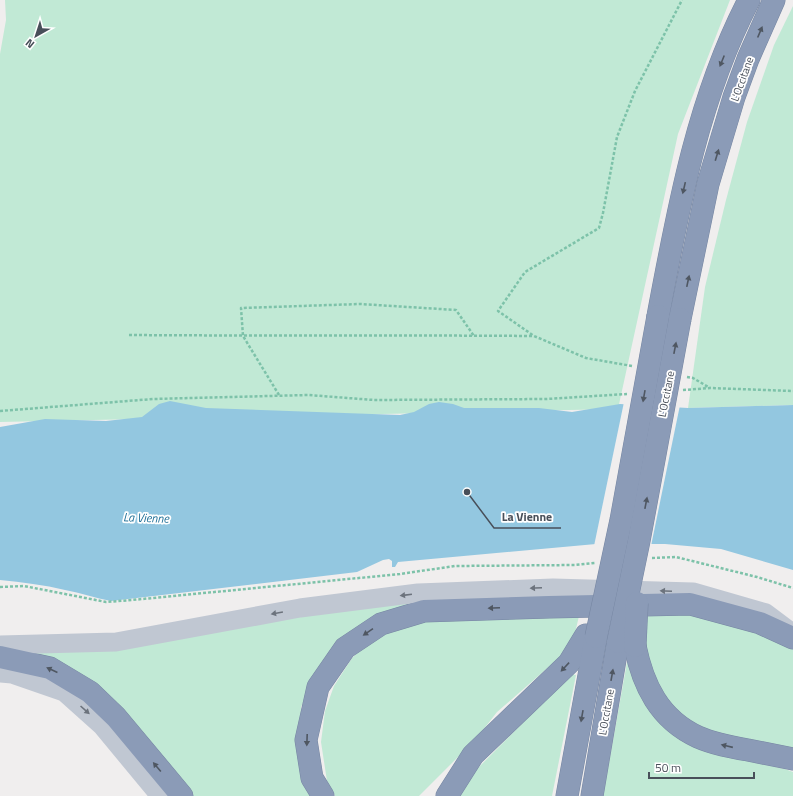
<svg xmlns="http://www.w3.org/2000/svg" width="793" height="796" viewBox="0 0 793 796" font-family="'Titillium Web',sans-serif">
<rect width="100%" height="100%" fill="#f0eeee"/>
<g fill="#c1e9d5">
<path d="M5,0H730L678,134L618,409L0,422V54L6,20Z"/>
<path d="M793,6V405L688,408L705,287L726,200L747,122L774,45Z"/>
<path d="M424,599L322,665L301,707L300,747L311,796H193L177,779L0,651L273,620Z"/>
<path d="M646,612H675L736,620L793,649V751L741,741L698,727L666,702L644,654Z"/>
<path d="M428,616H579L575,633L560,657L497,712L476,739L419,796H335L327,781L321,742L325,711L334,686L352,658L369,642L393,629Z"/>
<path d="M629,651L634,672L726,756L785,769L793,772V796H603Z"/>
<path d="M571,674L576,675L552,796H457L477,769Z"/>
</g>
<path fill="#93c7e0" d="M170,401L206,408L400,415L414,412L429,404L439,402L453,404L464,408H539L572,412L620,404L688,408L793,405V570L721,549L665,544H596L398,562L395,567H392V561L389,559L383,560L357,572L111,601C95,598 81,593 65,590C44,585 22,582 0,580V427L45,419L106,421L142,417L159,404Z"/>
<path fill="#f0eeee" d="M624,402L680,405L651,546H594Z"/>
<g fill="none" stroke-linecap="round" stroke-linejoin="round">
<g stroke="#7686a2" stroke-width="23">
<g id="highway">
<path d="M658,316C678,209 698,98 749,0"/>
<path d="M680,319L708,184L734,97L748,59L774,0"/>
<path d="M635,646C643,685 659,719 698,737C714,744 731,747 748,750C763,753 778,756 793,759"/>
<path d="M0,657L50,668L90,692L116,717L182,796"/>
<path d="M323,796L312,778L306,740L318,687L345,648L381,624L424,611L549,607L690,604L760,623L793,638"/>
<path d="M447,796L473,755L569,663L586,635"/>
<path d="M567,796L596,637"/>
<path d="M592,796L618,642"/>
</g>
</g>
<g stroke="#7dc2a9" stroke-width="2.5" stroke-dasharray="3 2" stroke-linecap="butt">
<path d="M129,335C264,336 399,335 534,336"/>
<path d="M632,366L586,358L534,336L498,311L525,272L599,228L603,213L617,137L635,91L682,0"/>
<path d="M687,377L693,378L710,388"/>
<path d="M683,390L710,388L793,391"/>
<path d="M279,395L243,336L241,308L360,304L456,310L474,336"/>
<path d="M0,411L153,399L308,395L374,400L547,399L627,394"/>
<path d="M652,558L676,557L757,577L793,588"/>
<path d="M0,587L24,586L106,602L132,600L400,574L455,566L575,565L595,563"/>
</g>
<g stroke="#c0c7d2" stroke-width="19">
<path d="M0,645L116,642L300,608L418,593L553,588L693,592L766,613L790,631"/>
<path d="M0,673L12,674L64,692L102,726L160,796"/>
</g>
<use href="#highway" stroke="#8b9bb7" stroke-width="22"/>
<g stroke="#7686a2" stroke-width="23" stroke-linecap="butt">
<g id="highway-bridge">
<path d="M596,637L621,520L658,316"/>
<path d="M618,642L639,541L680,319"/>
<path d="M635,646L637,603"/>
</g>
</g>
<use href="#highway-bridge" stroke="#8b9bb7" stroke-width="22"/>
</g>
<defs><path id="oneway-solid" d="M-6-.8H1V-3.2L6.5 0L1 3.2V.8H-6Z"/></defs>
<g fill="#4f5762">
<use href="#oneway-solid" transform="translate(760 32) rotate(-67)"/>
<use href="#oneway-solid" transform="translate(722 61) rotate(112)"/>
<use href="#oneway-solid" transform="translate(717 155) rotate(-73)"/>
<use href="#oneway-solid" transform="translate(684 188) rotate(103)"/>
<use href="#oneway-solid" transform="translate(688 281) rotate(-78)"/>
<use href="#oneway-solid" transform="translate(675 348) rotate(-79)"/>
<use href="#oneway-solid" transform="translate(644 396) rotate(100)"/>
<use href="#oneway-solid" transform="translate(646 503) rotate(-79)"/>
<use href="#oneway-solid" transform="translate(494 608) rotate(178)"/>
<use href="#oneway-solid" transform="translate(368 632) rotate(146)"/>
<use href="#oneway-solid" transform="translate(565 667) rotate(133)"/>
<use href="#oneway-solid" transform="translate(52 670) rotate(-155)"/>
<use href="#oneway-solid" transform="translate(612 675) rotate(-80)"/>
<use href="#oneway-solid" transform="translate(582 716) rotate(100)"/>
<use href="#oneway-solid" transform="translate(307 740) rotate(92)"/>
<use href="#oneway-solid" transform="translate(727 746) rotate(-167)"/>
<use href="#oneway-solid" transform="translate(157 767) rotate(-130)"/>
</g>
<g fill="#6c737d">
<use href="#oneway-solid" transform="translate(536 588) rotate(178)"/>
<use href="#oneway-solid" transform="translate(666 591) rotate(-178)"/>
<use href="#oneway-solid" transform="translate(406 595) rotate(173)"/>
<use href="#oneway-solid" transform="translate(277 613) rotate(170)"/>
<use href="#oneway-solid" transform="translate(85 710) rotate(42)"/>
</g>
<g text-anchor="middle" stroke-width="3.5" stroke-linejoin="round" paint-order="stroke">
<g font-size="11" fill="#484f59" stroke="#fff">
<text transform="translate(742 79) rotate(-70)" y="4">L'Occitane</text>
<text transform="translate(666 394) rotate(-79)" y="4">L'Occitane</text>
<text transform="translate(606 712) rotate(-80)" y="4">L'Occitane</text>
</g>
<g font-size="12" font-style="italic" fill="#1d6e96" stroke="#fff">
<text transform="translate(146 518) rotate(2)" y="4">La Vienne</text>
</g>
</g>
<path fill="none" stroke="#484f59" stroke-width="1.5" d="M467 492L494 528H561"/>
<circle fill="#484f59" stroke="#fff" stroke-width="1.5" cx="467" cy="492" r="4"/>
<g font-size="12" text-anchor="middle" font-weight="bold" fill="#484f59" stroke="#fff" stroke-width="3.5" stroke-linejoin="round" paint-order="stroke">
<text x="527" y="521">La Vienne</text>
</g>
<g transform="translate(36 36) rotate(219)" stroke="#ffffff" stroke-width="3" paint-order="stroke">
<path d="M0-3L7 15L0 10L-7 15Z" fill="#484f59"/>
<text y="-6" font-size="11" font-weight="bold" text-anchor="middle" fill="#484f59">N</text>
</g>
<path d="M649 772v6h105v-6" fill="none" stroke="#484f59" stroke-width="2"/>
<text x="655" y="772" font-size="12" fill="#484f59" stroke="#ffffff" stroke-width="3" paint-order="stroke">50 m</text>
</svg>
